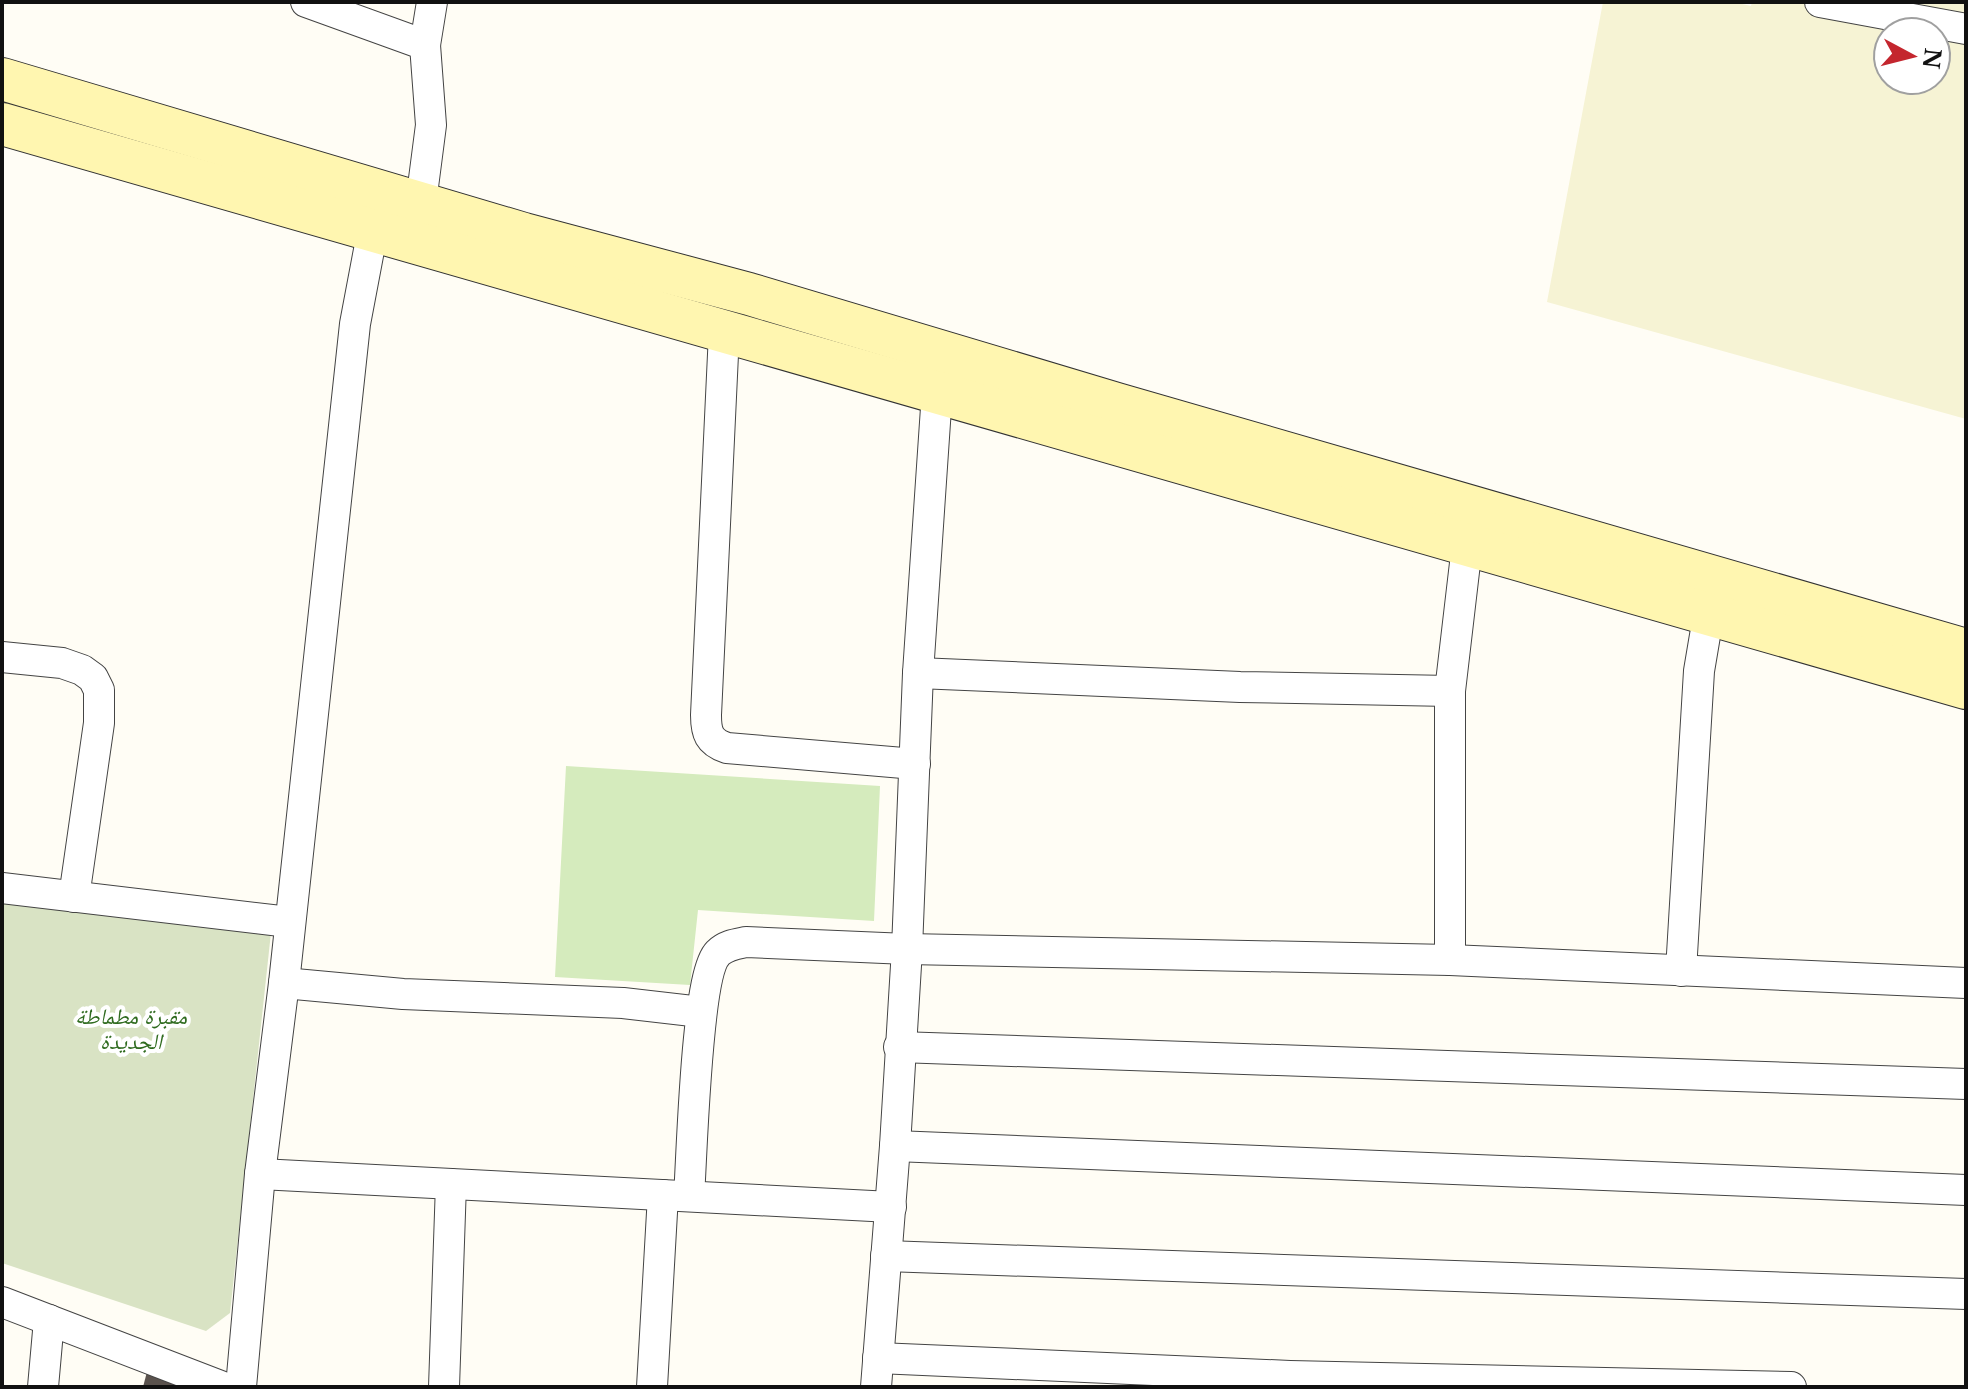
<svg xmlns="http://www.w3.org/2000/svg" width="1968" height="1389" viewBox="0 0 1968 1389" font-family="'Libre Baskerville','Noto Naskh Arabic',serif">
<rect width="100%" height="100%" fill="#fffdf5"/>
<path fill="#f6f3d4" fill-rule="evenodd" d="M1603,2H1734L1751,6L1752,2H1966V419L1547,302ZM1888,32H1936V80H1888Z"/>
<path fill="#d5ebbd" d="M566,766L880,786L874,921L698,910L690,985L555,977Z"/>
<path fill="#d9e3c4" d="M2,882L273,914L230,1313L206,1331L2,1263Z"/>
<path fill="#5a524d" d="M148,1368L202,1387H143Z"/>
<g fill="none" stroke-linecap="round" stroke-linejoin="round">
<g stroke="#444" stroke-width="32">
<g id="street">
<path d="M306,2L425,45L431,125L421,202"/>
<path d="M1820,2L1966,29"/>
<path d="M425,45L432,2"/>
<path d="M724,333L706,715C706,733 709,742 727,748L915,764"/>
<path d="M2,657L62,663L82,670L93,678L99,690V723L74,897"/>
<path d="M918,673L1240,687L1450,691V960"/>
<path d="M1450,691L1467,546"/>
<path d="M2,888L289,922"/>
<path d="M1681,971L1699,671L1712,594"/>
<path d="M284,983L403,994L623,1003L701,1012"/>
<path d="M899,1047L1966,1084"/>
<path d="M895,1146L1966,1190"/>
<path d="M260,1174L891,1207"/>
<path d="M689,1196C692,1156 696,975 718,953C726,945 736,944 746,942L907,949L1450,960L1966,983"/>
<path d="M886,1256L1966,1294"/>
<path d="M2,1302L223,1387"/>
<path d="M878,1358L1290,1376L1791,1387"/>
<path d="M43,1387L49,1320"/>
<path d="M241,1387L260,1174L284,983L355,324L376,213"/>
<path d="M444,1387L451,1184"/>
<path d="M652,1387L663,1195"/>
<path d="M876,1387L895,1146L907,949L918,673L937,393L941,374"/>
</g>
</g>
<g stroke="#333" stroke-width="44">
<g id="secondary">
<path d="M2,79L524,234L749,294L1117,404L1966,650"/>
<path d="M2,124L1966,688"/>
</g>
</g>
<use href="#street" stroke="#fff" stroke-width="30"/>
<use href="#secondary" stroke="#fff6b0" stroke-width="42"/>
</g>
<g text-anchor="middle" stroke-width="8" stroke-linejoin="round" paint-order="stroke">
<g font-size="22" font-style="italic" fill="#2f6b1f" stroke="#fff">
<text x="131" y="1024">مقبرة مطماطة<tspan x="131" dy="25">الجديدة</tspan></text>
</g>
</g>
<rect width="1968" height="1389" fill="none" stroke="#111111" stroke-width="8"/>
<g transform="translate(1912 56) rotate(97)"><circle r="38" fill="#ffffff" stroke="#a0a0a0" stroke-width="2"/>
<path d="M0-6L14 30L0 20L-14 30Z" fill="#c4262e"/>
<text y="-12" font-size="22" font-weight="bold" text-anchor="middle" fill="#111111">N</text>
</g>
</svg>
